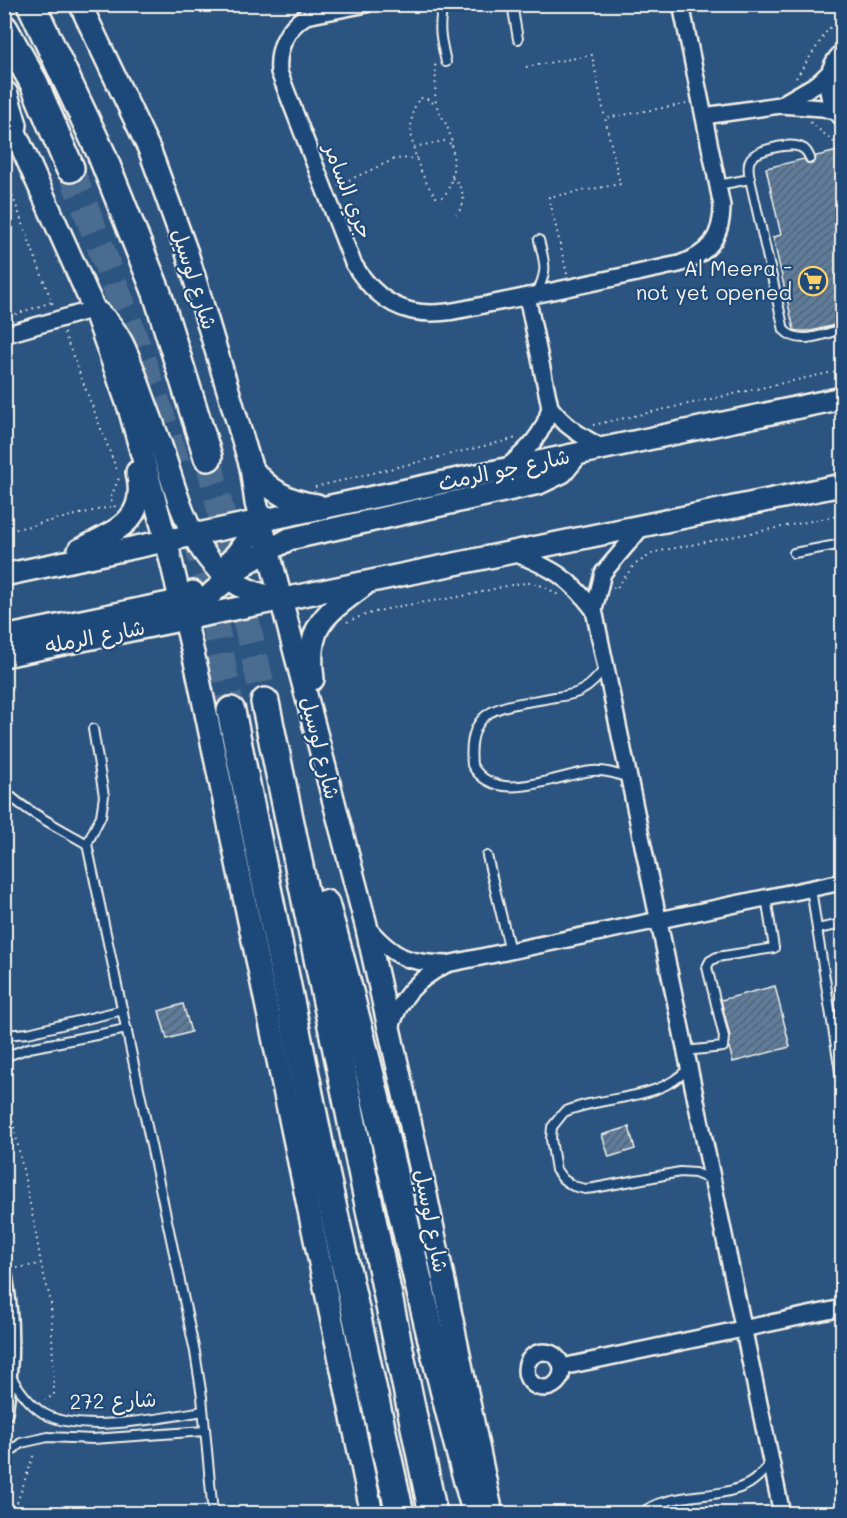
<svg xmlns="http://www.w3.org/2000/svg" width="847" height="1518" viewBox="0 0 847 1518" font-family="Mali,'Playpen Sans Arabic',sans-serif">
<defs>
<pattern id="building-hatch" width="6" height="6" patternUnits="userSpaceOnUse" patternTransform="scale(1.5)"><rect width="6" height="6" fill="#5e7b9a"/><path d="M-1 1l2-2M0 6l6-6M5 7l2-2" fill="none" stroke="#556474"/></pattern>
</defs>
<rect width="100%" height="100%" fill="#2c5481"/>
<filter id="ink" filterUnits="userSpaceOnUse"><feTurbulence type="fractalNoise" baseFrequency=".0167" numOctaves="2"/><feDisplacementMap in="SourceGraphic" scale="12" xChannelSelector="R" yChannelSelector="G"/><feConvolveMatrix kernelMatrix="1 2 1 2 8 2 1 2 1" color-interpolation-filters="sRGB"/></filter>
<g filter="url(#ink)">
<g fill="url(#building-hatch)" stroke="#f4f1e8" stroke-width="1.5">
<path d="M838,151L843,173V323L811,331H798L794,330L773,237L781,235L766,168L804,159L807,163L812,164L815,161L816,156Z"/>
<path d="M775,986L790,1047L733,1062L729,1047L730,1036L721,1000Z"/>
<path d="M183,1004L191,1032L167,1039L159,1011Z"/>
<path d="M629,1127L635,1149L609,1157L602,1135Z"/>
</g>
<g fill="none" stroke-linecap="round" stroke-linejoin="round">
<g stroke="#4a6c90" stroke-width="27" stroke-dasharray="27 14" stroke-linecap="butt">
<path d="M70,168C108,267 147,366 178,468"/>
<path d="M208,457L265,702"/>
<path d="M195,534L207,580L231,711"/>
</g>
<g stroke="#f4f1e8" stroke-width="12">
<g id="lane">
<path d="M444,4C437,26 441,40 446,62"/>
<path d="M512,4L518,39"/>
<path d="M810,158C808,153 806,149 800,147C790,143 756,149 750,160C747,166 749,173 750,179L784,330C799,346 824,334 842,329"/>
<path d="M718,185L750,179"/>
<path d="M537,293C548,269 545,265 539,240"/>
<path d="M794,553L842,544"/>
<path d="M605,668C599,676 592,685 582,690C574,695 564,696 555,697C506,707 466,702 472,765C496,807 555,775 592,771C605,770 617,774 629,778"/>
<path d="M93,729L104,796L101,816L87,844L195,1352L202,1397L213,1514"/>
<path d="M4,788C11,804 69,833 87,844"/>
<path d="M487,856L510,951"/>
<path d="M811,888L817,929L842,924"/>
<path d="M817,929L842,1084"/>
<path d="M4,1035L28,1033L123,1010"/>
<path d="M685,1051L723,1047L724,1037L707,967L710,961L717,957L774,948L766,897"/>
<path d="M4,1057L29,1048L127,1029"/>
<path d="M689,1068C656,1103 605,1094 564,1112L552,1127L551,1139L556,1170L563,1179L573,1186L585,1189L594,1188L680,1172L695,1173L712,1180"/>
<path d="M9,1374C19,1389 28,1403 43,1413C79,1435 162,1418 203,1411"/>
<path d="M4,1457L21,1443L48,1437L93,1439L205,1431"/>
<path d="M641,1514C668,1490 720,1501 750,1483C758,1478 765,1470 771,1463"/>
</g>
</g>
<g stroke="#f4f1e8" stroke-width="20">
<g id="street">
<path d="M367,4L306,16C286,28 277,49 279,72L353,263C366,285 386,305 412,311C439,317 467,308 494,303C556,291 617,277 679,264C709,254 722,237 722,206L681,4"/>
<path d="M780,105L818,83L834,68"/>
<path d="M704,116L780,105L822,108L841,113"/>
<path d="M527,296L550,407C564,426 584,438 605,449"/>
<path d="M4,335L94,309"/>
<path d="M506,468C527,450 544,435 550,407"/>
<path d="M642,527L603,573L594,610L782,1514"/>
<path d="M514,553C552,568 569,577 594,610"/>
<path d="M368,928C394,958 408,963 447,964L842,882"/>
<path d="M390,1031C400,997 414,982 445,965"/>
<path d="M4,1275C12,1320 11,1368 4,1413"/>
<circle cx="544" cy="1370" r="18"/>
<path d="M562,1367L842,1308"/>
</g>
</g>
<g stroke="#f4f1e8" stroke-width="26">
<g id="secondary">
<path d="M80,4L150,151L187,253L251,467L256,503L366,925L420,1166L492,1514"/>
<path d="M842,56C827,73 827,97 842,114"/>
<path d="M6,112L94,309L129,408L166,540L197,670L372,1514"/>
<path d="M99,313C120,331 128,355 137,380C145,403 154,426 162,449C183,514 198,585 277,598"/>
<path d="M251,467C267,490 290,502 317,505"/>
<path d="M79,550C115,531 149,521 137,472"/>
<path d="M221,572L238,552L260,521"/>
<path d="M4,575L842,398"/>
<path d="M185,619L213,592L247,563L289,539L539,483L562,472L576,455"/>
<path d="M4,637L169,603L193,592"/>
<path d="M4,656L842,485"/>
<path d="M313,679C306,625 324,615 364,585"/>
</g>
</g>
<g stroke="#f4f1e8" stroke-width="32">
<g id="highway">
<path d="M31,4L101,153L157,293L208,457"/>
<path d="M4,29L34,83L70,168"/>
<path d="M4,95L13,125"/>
<path d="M265,702L433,1514"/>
<path d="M231,711L324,1168L400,1514"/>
<path d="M325,904C383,1105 420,1312 477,1514"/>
</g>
</g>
<g stroke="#f4f1e8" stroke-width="2" stroke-dasharray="1.5 4.5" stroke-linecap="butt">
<path d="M436,65L435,66C437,78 434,91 436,103C438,112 445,120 448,129C455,148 457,181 443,197H436C418,175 400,123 420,98L427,99L436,105"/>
<path d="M526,67L592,55L605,118"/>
<path d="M796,78L829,28L842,25"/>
<path d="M810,122L842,149"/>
<path d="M414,147L444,141L451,144"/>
<path d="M4,173L53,305"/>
<path d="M452,178L456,180C463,191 468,204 456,214"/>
<path d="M338,185L395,159L417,158"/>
<path d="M567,274L549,197L620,184L605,118L686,104"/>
<path d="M4,318L52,302"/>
<path d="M64,333L118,473"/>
<path d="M593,425L842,370"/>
<path d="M315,487L517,438"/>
<path d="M115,507L110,499L119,478"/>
<path d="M4,532L114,506"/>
<path d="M613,587L616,589L634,565L655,552L842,515"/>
<path d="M347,622C387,604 431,603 473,594C491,590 509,584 528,583C540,583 551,590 561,597"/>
<path d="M4,1087L6,1088L35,1228L41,1264L51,1302L54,1395L45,1400"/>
<path d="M17,1268L41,1264"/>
<path d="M13,1514L33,1457L31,1452"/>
</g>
<use href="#lane" stroke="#1f4a7a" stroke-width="8"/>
<use href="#street" stroke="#1f4a7a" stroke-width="15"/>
<use href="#secondary" stroke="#1f4a7a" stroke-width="21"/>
<use href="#highway" stroke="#1f4a7a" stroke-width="27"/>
</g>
</g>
<defs>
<g id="supermarket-ring" transform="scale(1.5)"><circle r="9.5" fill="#1f4a7a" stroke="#ffd166" stroke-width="1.5"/><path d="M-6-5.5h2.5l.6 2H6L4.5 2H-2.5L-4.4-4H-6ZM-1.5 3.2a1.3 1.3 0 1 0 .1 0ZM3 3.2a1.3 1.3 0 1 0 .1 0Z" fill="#ffd166"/></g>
</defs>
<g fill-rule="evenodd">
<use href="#supermarket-ring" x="813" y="281"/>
</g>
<g text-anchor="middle" stroke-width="4.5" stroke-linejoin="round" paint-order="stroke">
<g font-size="21" fill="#f4f1e8" stroke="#1f4a7a">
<text transform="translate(348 191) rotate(69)" y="7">جري السامر</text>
<text transform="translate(194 279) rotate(72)" y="7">شارع لوسيل</text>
<text transform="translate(504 470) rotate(-12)" y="7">شارع جو الرمث</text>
<text transform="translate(95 637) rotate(-11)" y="7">شارع الرمله</text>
<text transform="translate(320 748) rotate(76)" y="7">شارع لوسيل</text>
<text transform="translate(431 1221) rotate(79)" y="7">شارع لوسيل</text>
<text transform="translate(113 1401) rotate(-2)" y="7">شارع 272</text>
</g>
<g font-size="21" fill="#f4f1e8" stroke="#1f4a7a" text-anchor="end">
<text x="792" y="276">Al Meera -<tspan x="792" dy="24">not yet opened</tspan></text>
</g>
</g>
<rect width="847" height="1518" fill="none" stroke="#1f4a7a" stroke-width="24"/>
<rect x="12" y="12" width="823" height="1494" fill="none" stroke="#f4f1e8" stroke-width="2" filter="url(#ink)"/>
</svg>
